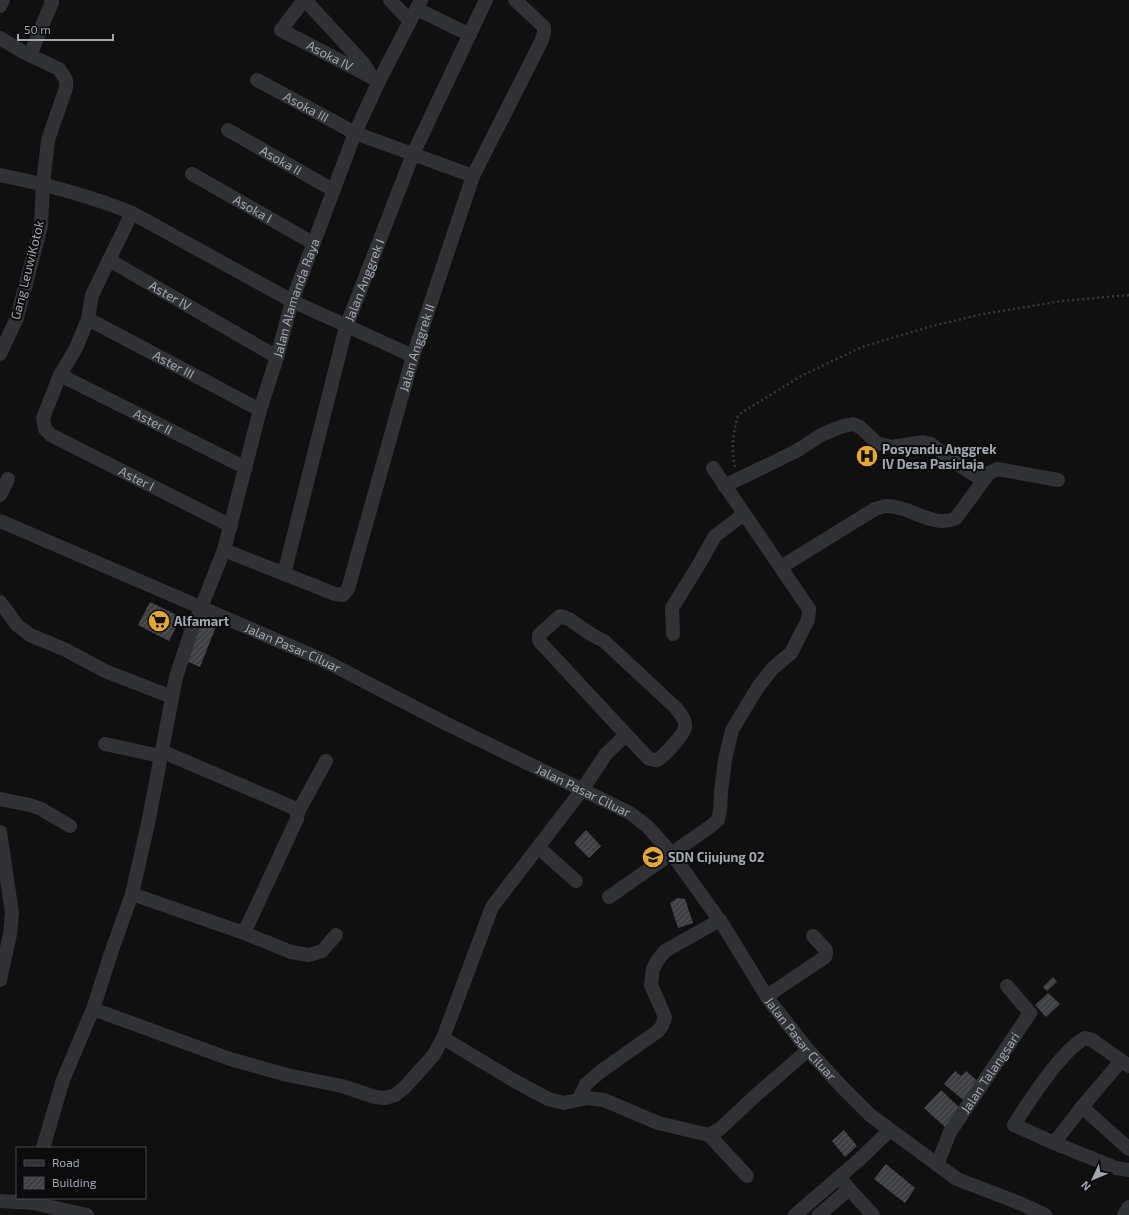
<svg xmlns="http://www.w3.org/2000/svg" width="1129" height="1215" viewBox="0 0 1129 1215" font-family="'Exo 2',sans-serif">
<defs>
<pattern id="building-hatch" width="6" height="6" patternUnits="userSpaceOnUse"><rect width="6" height="6" fill="#3f4044"/><path d="M-1 1l2-2M0 6l6-6M5 7l2-2" fill="none" stroke="#58595d"/></pattern>
</defs>
<rect width="100%" height="100%" fill="#101011"/>
<g fill="url(#building-hatch)">
<path d="M150,602L181,617L169,641L138,625Z"/>
<path d="M203,612L219,619L200,667L184,660Z"/>
<path d="M586,830L601,846L589,858L574,843Z"/>
<path d="M677,898L685,899L693,923L678,928L670,903Z"/>
<path d="M1053,977L1057,982L1047,991L1043,987Z"/>
<path d="M1048,993L1060,1004L1046,1017L1035,1005Z"/>
<path d="M955,1071L961,1076L966,1071L980,1083L966,1102L944,1084Z"/>
<path d="M941,1090L963,1111L946,1128L924,1108Z"/>
<path d="M844,1130L857,1146L845,1157L832,1141Z"/>
<path d="M886,1164L915,1188L905,1203L874,1179Z"/>
</g>
<g fill="none" stroke-linecap="round" stroke-linejoin="round">
<path stroke="#37393d" stroke-width="2.5" stroke-dasharray="2 3" stroke-linecap="butt" d="M735,467C731,447 733,435 738,415L801,376L862,347L932,326L983,314L1062,301L1129,295"/>
<g stroke="#313236" stroke-width="14">
<path id="s1" d="M304,0L281,30L379,81"/>
<path d="M305,0L364,64L372,77"/>
<path d="M390,0L409,20"/>
<path d="M0,6L3,0"/>
<path d="M417,9L470,35"/>
<path d="M0,38L25,53L59,69L66,80V88L48,140L43,184L41,226L17,318L0,354"/>
<path d="M30,55L52,2L51,0"/>
<path id="s2" d="M257,80L355,133L473,176"/>
<path id="s3" d="M228,130L333,190"/>
<path id="s4" d="M192,174L313,243"/>
<path d="M0,175C45,184 89,195 132,213L292,301L413,356"/>
<path id="s5" d="M132,213L109,260L277,357"/>
<path id="s6" d="M109,260L92,295L88,319L76,348L60,375L43,418L45,429L51,435L231,526"/>
<path id="s7" d="M88,319L260,410"/>
<path id="s8" d="M60,375L246,468"/>
<path d="M724,486L770,464L798,450L821,435L843,426L853,424L860,427L877,443L891,447L923,442L931,444L960,466L983,480"/>
<path d="M0,495L8,479"/>
<path id="s9" d="M0,521L323,660L445,723L630,813L647,826L672,854L723,925L769,1000L808,1050L841,1086L870,1115L957,1179L1022,1204L1045,1215"/>
<path id="s10" d="M224,550L335,594L343,595L348,589L413,356L473,176L541,42L544,33V27L515,0"/>
<path d="M781,567L875,509C879,508 883,506 887,506C911,506 933,529 956,518L989,473L998,469L1058,480"/>
<path id="s11" d="M284,574L346,327L413,154L486,0"/>
<path d="M0,602L17,625L30,635L66,650L105,671L172,697"/>
<path d="M560,616L569,619L592,635L604,641L676,708C680,714 686,719 685,727C685,734 663,757 657,760C654,761 651,759 648,758L541,643L539,640V635Z"/>
<path d="M673,634L672,608L698,566L715,536L744,514"/>
<path d="M105,744L160,756"/>
<path d="M161,751L292,807L298,812L297,819L244,933"/>
<path d="M0,799L30,805L41,809L70,826"/>
<path d="M298,812L326,761"/>
<path d="M0,832L12,913L10,934L0,980"/>
<path d="M539,848L576,881"/>
<path d="M132,894L244,933L291,952L309,955L322,951L336,935"/>
<path d="M609,897L711,826L718,820L720,811L721,792L725,760L732,730L758,687L773,668L791,653L802,631L808,620L809,609L713,468"/>
<path d="M767,996L825,957L826,954V950L813,936"/>
<path d="M93,1009L230,1059L287,1075L342,1086L375,1097L385,1098L395,1095L404,1088L433,1056L443,1038L492,907L582,790L606,754L626,735"/>
<path d="M443,1038L513,1080L548,1099L564,1103L587,1098L604,1100L658,1123L709,1135L720,1129L755,1096L808,1050"/>
<path d="M1129,1066L1092,1040L1085,1038C1061,1051 1029,1101 1014,1125L1054,1143L1116,1168L1129,1170"/>
<path d="M579,1099L586,1084L600,1072L658,1031L662,1026L665,1017L651,985L653,969L657,961L665,951L720,920"/>
<path d="M1082,1107L1129,1149"/>
<path d="M709,1135L747,1176"/>
<path d="M1054,1143L1082,1107L1121,1061"/>
<path id="s12" d="M43,1148L63,1080L93,1009L112,950L132,894L149,819L176,677L192,629L201,608L224,550L260,410L277,357L292,301L355,133L379,81L421,0"/>
<path id="s13" d="M937,1165L950,1132L1030,1013L1007,986"/>
<path d="M849,1189L873,1215"/>
<path d="M0,1201L33,1203L87,1215"/>
<path d="M795,1215L860,1159L890,1130"/>
<path d="M819,1215L849,1189L839,1177"/>
<path d="M1124,1215L1129,1207"/>
</g>
</g>
<defs>
<g id="hospital-disc" transform="scale(1.15)"><circle r="9.5" fill="#e4a635" stroke="#0b0b0c"/><path d="M-5-5h3v3.5h4V-5h3V5h-3V1.5h-4V5h-3Z" fill="#111"/></g>
<g id="supermarket-disc" transform="scale(1.15)"><circle r="9.5" fill="#e4a635" stroke="#0b0b0c"/><path d="M-6-5.5h2.5l.6 2H6L4.5 2H-2.5L-4.4-4H-6ZM-1.5 3.2a1.3 1.3 0 1 0 .1 0ZM3 3.2a1.3 1.3 0 1 0 .1 0Z" fill="#111"/></g>
<g id="school-disc" transform="scale(1.15)"><circle r="9.5" fill="#e4a635" stroke="#0b0b0c"/><path d="M0-5L7-2L0 1L-7-2ZM-4 1L0 2.5L4 1V4Q0 6-4 4Z" fill="#111"/></g>
</defs>
<g fill-rule="evenodd">
<use href="#hospital-disc" x="867" y="456"/>
<use href="#supermarket-disc" x="159" y="621"/>
<use href="#school-disc" x="653" y="857"/>
</g>
<g text-anchor="middle" stroke-width="4" stroke-linejoin="round" paint-order="stroke">
<g font-size="13" fill="#a2a7b1" stroke="#0b0b0c">
<text dy="5" stroke="none"><textPath href="#s1" startOffset="93">Asoka IV</textPath></text>
<text dy="5" stroke="none"><textPath href="#s2" startOffset="56">Asoka III</textPath></text>
<text dy="5" stroke="none"><textPath href="#s3" startOffset="61">Asoka II</textPath></text>
<text dy="5" stroke="none"><textPath href="#s4" startOffset="70">Asoka I</textPath></text>
<text transform="translate(27 270) rotate(-76)" y="5">Gang LeuwiKotok</text>
<text dy="5" stroke="none"><textPath href="#s11" startOffset="305">Jalan Anggrek I</textPath></text>
<text dy="5" stroke="none"><textPath href="#s5" startOffset="123">Aster IV</textPath></text>
<text dy="5" stroke="none"><textPath href="#s12" startOffset="889">Jalan Alamanda Raya</textPath></text>
<text dy="5" stroke="none"><textPath href="#s10" startOffset="386">Jalan Anggrek II</textPath></text>
<text dy="5" stroke="none"><textPath href="#s7" startOffset="97">Aster III</textPath></text>
<text dy="5" stroke="none"><textPath href="#s8" startOffset="104">Aster II</textPath></text>
<text dy="5" stroke="none"><textPath href="#s6" startOffset="288">Aster I</textPath></text>
<text dy="5" stroke="none"><textPath href="#s9" startOffset="319">Jalan Pasar Ciluar</textPath></text>
<text dy="5" stroke="none"><textPath href="#s9" startOffset="643">Jalan Pasar Ciluar</textPath></text>
<text dy="5" stroke="none"><textPath href="#s9" startOffset="979">Jalan Pasar Ciluar</textPath></text>
<text dy="5" stroke="none"><textPath href="#s13" startOffset="107">Jalan Talangsari</textPath></text>
</g>
<g font-size="13" font-weight="bold" fill="#a2a7b1" stroke="#0b0b0c" text-anchor="start">
<text x="882" y="454">Posyandu Anggrek<tspan x="882" dy="15">IV Desa Pasirlaja</tspan></text>
<text x="174" y="626">Alfamart</text>
<text x="668" y="862">SDN Cijujung 02</text>
</g>
</g>
<rect x="16" y="1147" width="130" height="52" fill="#0b0b0c" stroke="#47494e"/>
<rect x="24" y="1160" width="20" height="6" fill="#313236" stroke="#47494e"/>
<text x="52" y="1167" font-size="12" fill="#a2a7b1">Road</text>
<rect x="24" y="1177" width="20" height="12" fill="url(#building-hatch)" stroke="#47494e"/>
<text x="52" y="1187" font-size="12" fill="#a2a7b1">Building</text>
<g transform="translate(1093 1179) rotate(226)" stroke="#0b0b0c" stroke-width="3" paint-order="stroke">
<path d="M0-3L7 15L0 10L-7 15Z" fill="#a2a7b1"/>
<text y="-6" font-size="11" font-weight="bold" text-anchor="middle" fill="#a2a7b1">N</text>
</g>
<path d="M18 34v6h95v-6" fill="none" stroke="#a2a7b1" stroke-width="2"/>
<text x="24" y="34" font-size="12" fill="#a2a7b1" stroke="#0b0b0c" stroke-width="3" paint-order="stroke">50 m</text>
</svg>
